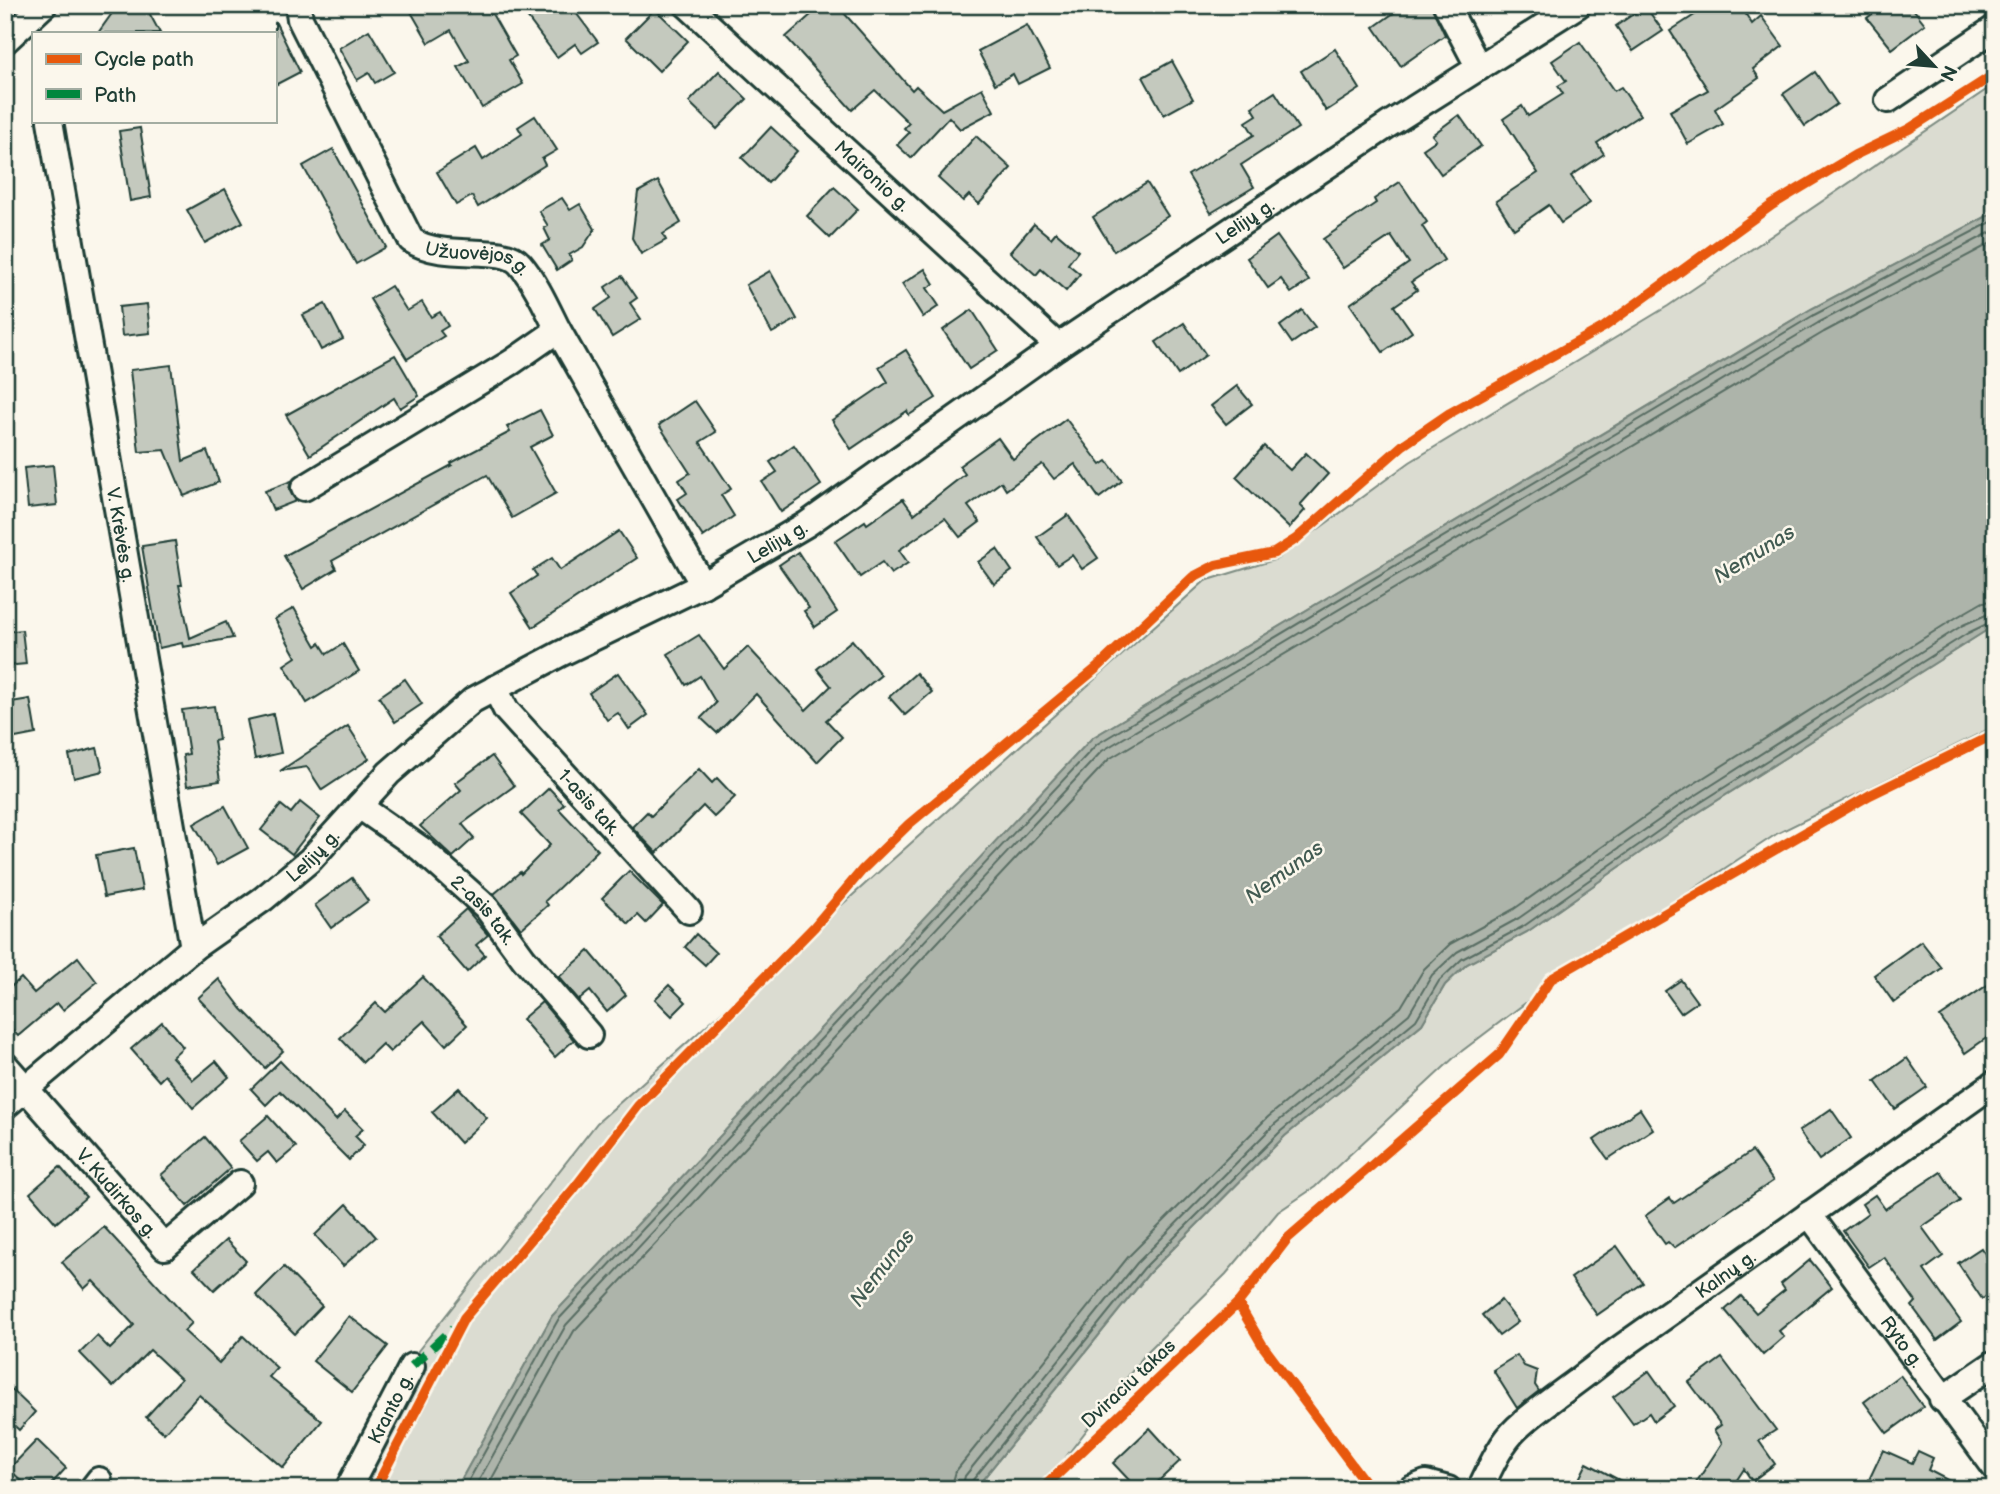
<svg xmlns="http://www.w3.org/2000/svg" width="2000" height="1494" viewBox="0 0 2000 1494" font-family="'Balsamiq Sans',sans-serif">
<rect width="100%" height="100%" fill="#fbf7ec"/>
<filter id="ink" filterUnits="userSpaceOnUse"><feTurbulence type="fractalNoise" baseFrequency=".0143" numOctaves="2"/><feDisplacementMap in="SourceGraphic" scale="14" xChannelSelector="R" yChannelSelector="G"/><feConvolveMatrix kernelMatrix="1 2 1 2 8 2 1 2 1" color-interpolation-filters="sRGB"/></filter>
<g filter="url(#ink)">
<g fill="#dbdcd1" stroke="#7d8c82" stroke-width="2">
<path d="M1995,84V212L1811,309L1092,738L552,1316L456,1489H340L399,1375L597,1123L1205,581L1277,559L1410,462L1668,306Z"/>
<path d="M1995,625V726L1778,833L1553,982L1458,1054L1315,1187L1278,1212L1226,1274L1147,1352L1041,1489H975L1149,1273L1285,1136L1422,1024L1445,985L1467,964L1527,932L1688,819Z"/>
</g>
<path fill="#adb4aa" stroke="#74847b" stroke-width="2" d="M1995,212V625L1688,819L1527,932L1467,964L1445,985L1422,1024L1285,1136L1149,1273L975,1489H456L552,1316L1092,738L1811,309Z"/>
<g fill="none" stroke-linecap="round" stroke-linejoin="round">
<g stroke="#586d63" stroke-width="2">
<path d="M464,1489L558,1320L1097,744L1814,315L1995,220"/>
<path d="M474,1489L566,1325L1102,751L1818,323L1995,230"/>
<path d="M486,1489L574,1331L1109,759L1824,332L1995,241"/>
<path d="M951,1489L956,1471L1129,1256L1268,1117L1401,1007L1424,969L1450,944L1514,909L1673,797L1957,617L1983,602L1995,601"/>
<path d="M962,1489L965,1476L1137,1263L1275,1124L1409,1014L1432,975L1457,952L1519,918L1679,806L1963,625L1995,611"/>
<path d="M970,1489L972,1481L1144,1268L1281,1131L1416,1020L1439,981L1462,959L1524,926L1684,813L1968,633L1995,620"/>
</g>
</g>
<g fill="#c4c9be" stroke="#1f3d34" stroke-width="2">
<path d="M118,5H145L160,33H98Z"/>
<path d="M407,5H487L516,56L509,60L523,84L482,108L458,67L469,61L451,30L429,43Z"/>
<path d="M518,5H570L598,42L582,53L575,44L557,57Z"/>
<path d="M822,5H837L912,90L916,86L942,110L982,88L994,111L960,129L949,117L911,158L897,145L909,133L904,128L909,123L875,90L852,110L786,37Z"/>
<path d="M1405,5H1431L1445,35L1401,66L1374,27Z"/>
<path d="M1710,5H1740L1752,24L1761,16L1783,46L1753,69L1759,78L1715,109L1723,124L1688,144L1670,111L1708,90L1670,31Z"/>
<path d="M1884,5H1910L1925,24L1892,49L1867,18Z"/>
<path d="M1645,6L1663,31L1633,51L1616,26Z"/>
<path d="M655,9L688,41L659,71L626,38Z"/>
<path d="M275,21L300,72L275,85Z"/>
<path d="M1027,25L1050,68L1018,84L1013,74L995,84L978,51Z"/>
<path d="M369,30L394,72L375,83L369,73L357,80L339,48Z"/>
<path d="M1580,42L1614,91L1621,87L1640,115L1597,143L1604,154L1571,176L1590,203L1561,223L1549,205L1514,229L1496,201L1538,173L1503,119L1522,106L1528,116L1563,94L1558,86L1566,81L1552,61Z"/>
<path d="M1335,49L1360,89L1326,111L1301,71Z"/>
<path d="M1172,61L1193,99L1164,115L1143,77Z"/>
<path d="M719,71L747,99L717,129L689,102Z"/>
<path d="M1815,72L1837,104L1805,126L1783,94Z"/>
<path d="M1275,92L1298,128L1241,165L1254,187L1211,213L1188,175L1254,135L1246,122L1257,115L1252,107Z"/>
<path d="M1459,115L1481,146L1441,174L1423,149L1436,140L1432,135Z"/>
<path d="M535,116L557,150L542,159L545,165L478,207L472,196L456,205L437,172L476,148L483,160L522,134L518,127Z"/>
<path d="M771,127L797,151L768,183L742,158Z"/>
<path d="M140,128L151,197L130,201L119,131Z"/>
<path d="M976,136L1011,168L979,204L969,195L963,201L938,178Z"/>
<path d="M333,149L386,247L356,264L303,166Z"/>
<path d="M658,181L681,223L663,234L666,240L641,254L632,238L638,192Z"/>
<path d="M1400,182L1427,222L1422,226L1444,260L1411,282L1417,290L1394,306L1412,332L1383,352L1350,304L1409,263L1391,236L1343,268L1323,239L1376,203L1374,199Z"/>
<path d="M1147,183L1168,216L1114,251L1093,217Z"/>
<path d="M834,187L858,209L830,238L807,216Z"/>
<path d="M225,189L243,222L205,243L187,210Z"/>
<path d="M562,198L570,210L580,204L595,229L583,247L569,255L572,260L557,270L542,245L550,240L544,228L548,226L539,211Z"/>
<path d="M1034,224L1051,238L1056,232L1078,251L1068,264L1080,274L1066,291L1041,269L1036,275L1010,252Z"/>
<path d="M1277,236L1309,281L1291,293L1281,279L1268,288L1247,258Z"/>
<path d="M925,269L934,284L927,288L939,306L923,317L902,284Z"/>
<path d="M770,271L797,319L772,333L746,285Z"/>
<path d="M622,276L637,298L630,303L641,319L612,337L595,309L611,298L605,287Z"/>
<path d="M391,286L407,311L422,302L431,317L440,312L448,326L440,331L444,336L407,359L370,299Z"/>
<path d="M147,304L150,333L122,336L119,307Z"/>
<path d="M325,304L343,339L321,350L303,315Z"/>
<path d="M972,310L998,350L969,369L943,330Z"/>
<path d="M1302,310L1315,327L1292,343L1280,326Z"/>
<path d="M1184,323L1206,355L1178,375L1156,342Z"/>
<path d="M906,350L936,398L909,415L907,411L851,449L832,420L888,382L879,367Z"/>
<path d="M395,355L419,396L400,408L394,398L310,455L286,415Z"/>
<path d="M171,365L183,461L207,451L219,482L184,496L165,450L139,452L130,370Z"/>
<path d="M1237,386L1252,404L1226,424L1211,406Z"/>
<path d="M695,401L716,432L700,442L731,489L721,495L734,516L703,537L678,499L687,493L679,480L690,473L659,425Z"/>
<path d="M540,410L553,435L530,447L556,493L512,518L487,475L332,561L336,569L303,589L284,556L452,465L451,463L510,432L507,427Z"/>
<path d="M1066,419L1101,465L1107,461L1122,481L1099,498L1075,464L1054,479L1042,464L1006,490L1001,482L968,506L980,522L960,537L945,518L899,550L908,563L891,574L882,562L860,577L835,541L865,521L867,524L903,499L914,514L965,474L959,466L998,438L1013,459Z"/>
<path d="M794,445L821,485L781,512L762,482L777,472L770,462Z"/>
<path d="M1264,446L1290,470L1306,453L1328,474L1300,505L1305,510L1289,528L1236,477Z"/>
<path d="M53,465L57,505L28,508L24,468Z"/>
<path d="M291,481L289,489L296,501L273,510L265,491Z"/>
<path d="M1068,515L1098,558L1082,569L1072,555L1057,565L1037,537Z"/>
<path d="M619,531L637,558L533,627L511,593L537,576L533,570L552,558L560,570Z"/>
<path d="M175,541L182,585H179L190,638L226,622L233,638L183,647L182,643L159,648L142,546Z"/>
<path d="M997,549L1012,571L994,584L978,562Z"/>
<path d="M798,552L837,612L815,627L804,611L809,608L779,565Z"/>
<path d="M294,608L316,646L320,643L327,654L343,644L359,671L307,703L284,665L296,657L275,619Z"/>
<path d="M22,630L26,664L5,666V632Z"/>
<path d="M699,635L724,669L748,647L806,710L831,686L817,669L852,640L881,675L826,720L842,737L817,762L756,694L717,733L701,718L716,703L700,676L686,685L668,654Z"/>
<path d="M618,673L648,715L629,729L618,713L607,720L589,693Z"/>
<path d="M916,673L932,692L905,715L889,697Z"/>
<path d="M405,679L422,704L395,722L379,697Z"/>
<path d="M30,699L36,734L5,740V703Z"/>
<path d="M214,706L219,740L214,741L220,781L187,786L183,755L189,754L182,710Z"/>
<path d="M273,714L281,753L255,759L247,720Z"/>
<path d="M348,726L369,759L322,790L307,767L280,771Z"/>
<path d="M97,748L103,771L74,778L69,755Z"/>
<path d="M492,756L514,786L462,824L474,838L453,857L420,826L461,790L455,783Z"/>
<path d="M699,769L712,783L717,778L735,797L714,817L703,806L657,853L632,827L647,812L651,816Z"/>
<path d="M549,788L564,804L559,809L598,850L545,901L548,905L521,929L494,894L520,872L521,874L550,845L521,814Z"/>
<path d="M300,802L320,818L292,854L261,830L281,805L291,813Z"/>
<path d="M225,806L248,848L217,865L194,824Z"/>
<path d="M134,848L142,890L104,897L96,855Z"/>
<path d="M629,871L663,905L646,923L638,915L629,924L602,898Z"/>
<path d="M352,878L368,901L331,928L315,905Z"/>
<path d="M466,909L488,935L476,945L485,955L467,972L436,936Z"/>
<path d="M696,934L716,953L705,965L685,947Z"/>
<path d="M1921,941L1942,968L1894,1003L1874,975Z"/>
<path d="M589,951L626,995L607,1012L590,991L579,1000L559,977Z"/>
<path d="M78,957L97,982L63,1010L57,1003L18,1036L5,1021V992L21,978L34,993Z"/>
<path d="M423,977L467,1025L446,1045L424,1021L390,1052L382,1044L363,1062L340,1038L376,1003L385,1012Z"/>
<path d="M219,979L242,1009L283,1051L265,1068L198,998Z"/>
<path d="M1681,980L1697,1002L1681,1013L1665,991Z"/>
<path d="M1995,980V1032L1965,1053L1940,1017Z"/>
<path d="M669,985L686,1002L672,1016L655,999Z"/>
<path d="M542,1002L574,1040L555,1057L522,1019Z"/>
<path d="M162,1022L183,1047L172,1057L193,1080L216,1061L229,1077L193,1108L165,1075L159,1081L131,1049Z"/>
<path d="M1907,1058L1927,1087L1895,1109L1875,1081Z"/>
<path d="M280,1061L336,1120L345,1111L363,1129L355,1136L364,1145L349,1160L280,1091L266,1105L251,1089Z"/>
<path d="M459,1088L487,1118L460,1143L432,1112Z"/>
<path d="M1640,1109L1653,1129L1608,1159L1594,1140Z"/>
<path d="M1831,1109L1851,1138L1819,1160L1799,1131Z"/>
<path d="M268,1116L296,1147L277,1163L268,1152L257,1161L239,1141Z"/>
<path d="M205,1137L231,1168L187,1206L161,1175Z"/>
<path d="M1752,1151L1773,1181L1674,1248L1668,1242L1665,1244L1645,1216L1670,1198L1674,1203Z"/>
<path d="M60,1167L86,1197L56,1223L30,1193Z"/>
<path d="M1941,1172L1960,1201L1922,1227L1943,1256L1924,1270L1961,1322L1937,1340L1912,1306L1916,1302L1884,1257L1869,1267L1843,1231L1868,1213L1862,1204L1875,1195L1885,1209Z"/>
<path d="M347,1204L376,1237L343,1266L315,1235Z"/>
<path d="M104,1227L192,1323L184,1331L219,1363L243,1336L277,1368L269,1377L322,1421L283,1468L199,1395L164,1433L146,1417L181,1379L150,1350L113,1387L80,1353L97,1336L110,1349L134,1325L93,1281L84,1289L62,1262Z"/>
<path d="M226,1240L246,1261L214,1290L194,1269Z"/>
<path d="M1617,1246L1643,1283L1597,1315L1571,1278Z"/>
<path d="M1981,1248L1995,1269V1291L1982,1299L1958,1263Z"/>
<path d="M1810,1260L1832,1287L1779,1331L1784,1337L1763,1355L1725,1310L1741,1296L1756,1313L1785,1290L1781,1284Z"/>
<path d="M284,1267L322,1306L295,1334L256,1295Z"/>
<path d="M1501,1300L1518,1322L1499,1336L1482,1315Z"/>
<path d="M349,1316L388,1346L352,1392L313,1361Z"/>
<path d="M1517,1355L1524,1366L1537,1371L1535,1385L1539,1391L1517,1408L1493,1370Z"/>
<path d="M1722,1358L1776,1430L1759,1441L1775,1464L1752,1481L1744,1469L1731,1489H1692L1722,1443L1714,1430L1721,1425L1689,1382Z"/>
<path d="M1649,1371L1674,1406L1654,1421L1649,1413L1633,1424L1613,1397Z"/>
<path d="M1900,1375L1923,1407L1887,1433L1864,1402Z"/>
<path d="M5,1383L35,1412L19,1430L5,1417Z"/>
<path d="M1150,1428L1180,1461L1150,1489H1120L1129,1480L1113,1463Z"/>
<path d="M37,1440L66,1468L47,1489H42L33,1480L27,1486L9,1469Z"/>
<path d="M1883,1450L1912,1463L1918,1451L1933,1458L1928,1470L1965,1489H1879L1867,1484Z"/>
<path d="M1587,1463L1636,1489H1574Z"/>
</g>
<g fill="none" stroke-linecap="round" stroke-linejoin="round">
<g stroke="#1f3d34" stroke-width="30">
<g id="minor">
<path id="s1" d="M298,5L300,19L411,240C444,262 502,243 520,264C536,283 547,308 558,330L512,362L304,488"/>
<path id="s2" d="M687,5L1058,346"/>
<path d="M1446,5L1479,68"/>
<path d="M5,41L44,5"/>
<path d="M1888,100L1995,28"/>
<path id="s3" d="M50,121L193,948"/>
<path d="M558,330L703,585"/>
<path id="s4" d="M495,688L506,710L689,911"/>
<path id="s5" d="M359,806L421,849L486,907L524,959L589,1035"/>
<path id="s6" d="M5,1065L165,1247L240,1183"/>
<path id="s7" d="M5,1106L193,948L263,899L310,860L389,773L473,700L560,654L703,585L807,524L1058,346L1388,125L1578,5"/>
<path id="s8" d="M1809,1214L1995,1468"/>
<path d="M1942,1399L1995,1363"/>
<path d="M92,1489L99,1480"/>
<path id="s9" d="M348,1489L412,1366"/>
<path d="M1411,1489L1426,1483L1448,1489"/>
<path id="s10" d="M1480,1489C1490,1468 1500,1444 1517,1428C1545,1402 1580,1381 1609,1356L1995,1083"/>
</g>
</g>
<use href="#minor" stroke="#fbf7ec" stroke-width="24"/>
<path stroke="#00873e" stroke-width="9" stroke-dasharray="18 9" stroke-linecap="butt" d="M412,1366L453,1328"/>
<g stroke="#fbf7ec" stroke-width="15">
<g id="cycleway">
<path d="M1238,1303L1263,1346L1370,1489"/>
<path d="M375,1489L464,1318L573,1190L638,1106L814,927L863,869L909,824L1098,667L1193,577L1216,565L1274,553L1296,539L1403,445L1450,413L1604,327L1772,205L1855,155L1909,129L1995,74"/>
<path d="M1042,1489L1238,1303L1288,1238L1499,1055L1551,979L1870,795L1995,734"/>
</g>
</g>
<use href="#cycleway" stroke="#e8590c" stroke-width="10"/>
</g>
</g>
<g text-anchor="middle" stroke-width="5" stroke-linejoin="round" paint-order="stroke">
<g font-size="19" fill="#1f3d34" stroke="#fbf7ec">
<text dy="7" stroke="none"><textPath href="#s2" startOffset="252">Maironio g.</textPath></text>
<text dy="7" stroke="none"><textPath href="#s7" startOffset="1531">Lelijų g.</textPath></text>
<text dy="7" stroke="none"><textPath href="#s1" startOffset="332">Užuovėjos g.</textPath></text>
<text dy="7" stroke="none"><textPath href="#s3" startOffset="420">V. Krėvės g.</textPath></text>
<text dy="7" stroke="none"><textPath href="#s7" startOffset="964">Lelijų g.</textPath></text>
<text dy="7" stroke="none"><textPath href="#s4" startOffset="149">1-asis tak.</textPath></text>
<text dy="7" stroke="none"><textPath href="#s7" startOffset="397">Lelijų g.</textPath></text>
<text dy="7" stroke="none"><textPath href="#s5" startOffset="163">2-asis tak.</textPath></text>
<text dy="7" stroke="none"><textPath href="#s6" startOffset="170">V. Kudirkos g.</textPath></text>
<text dy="7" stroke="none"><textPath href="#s10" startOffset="331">Kalnų g.</textPath></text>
<text dy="7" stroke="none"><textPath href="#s8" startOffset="158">Ryto g.</textPath></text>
<text transform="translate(1128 1383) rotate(-43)" y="7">Dviraciu takas</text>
<text dy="7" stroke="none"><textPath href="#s9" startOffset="91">Kranto g.</textPath></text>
</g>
<g font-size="21" font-style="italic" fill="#425b52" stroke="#fbf7ec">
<text transform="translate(1754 554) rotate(-32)" y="7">Nemunas</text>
<text transform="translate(1284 872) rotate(-36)" y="7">Nemunas</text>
<text transform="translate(882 1268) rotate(-52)" y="7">Nemunas</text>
</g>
</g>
<rect width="2000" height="1494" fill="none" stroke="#fbf7ec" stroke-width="28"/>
<rect x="14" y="14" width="1972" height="1466" fill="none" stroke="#1f3d34" stroke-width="2.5" filter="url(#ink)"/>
<rect x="32" y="32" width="245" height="91" fill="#fbf7ec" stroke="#a3ada2" stroke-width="2"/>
<rect x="46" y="54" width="35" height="10" fill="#e8590c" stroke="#a3ada2" stroke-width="2"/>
<text x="94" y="66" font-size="21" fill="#1f3d34">Cycle path</text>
<rect x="46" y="89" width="35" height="10" fill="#00873e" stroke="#a3ada2" stroke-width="2"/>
<text x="94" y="102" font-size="21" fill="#1f3d34">Path</text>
<g transform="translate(1934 66) rotate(116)" stroke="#fbf7ec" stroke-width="5" paint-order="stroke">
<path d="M0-5L12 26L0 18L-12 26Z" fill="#1f3d34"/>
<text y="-10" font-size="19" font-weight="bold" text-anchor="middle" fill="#1f3d34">N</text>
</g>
</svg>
